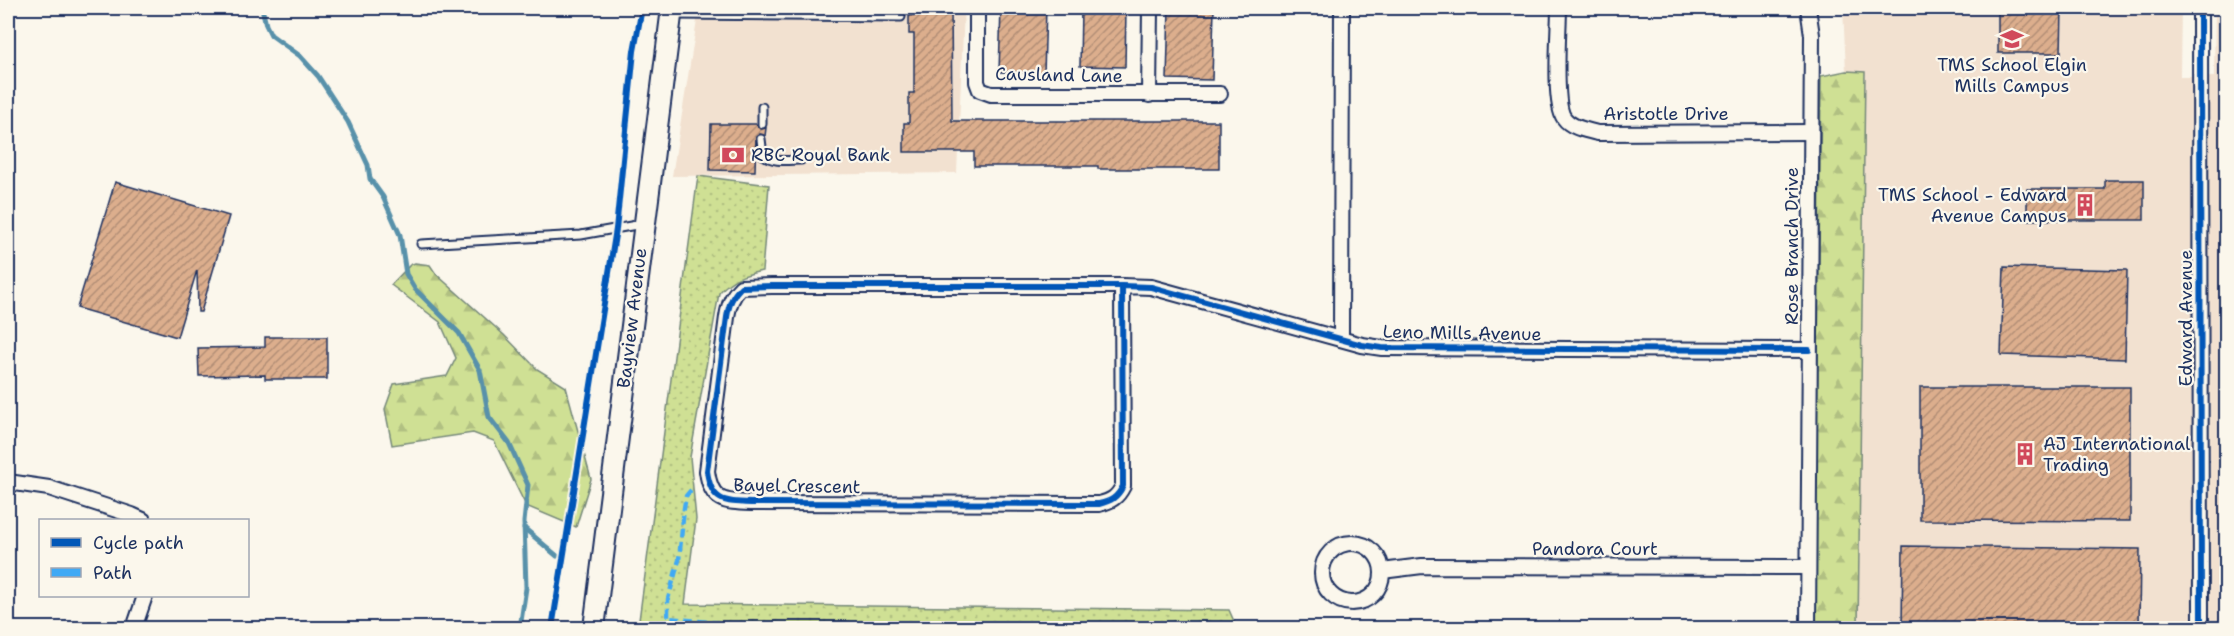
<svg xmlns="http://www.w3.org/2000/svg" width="2234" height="636" viewBox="0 0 2234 636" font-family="'Shantell Sans',sans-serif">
<defs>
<pattern id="forest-firs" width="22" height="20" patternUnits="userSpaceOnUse" patternTransform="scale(1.5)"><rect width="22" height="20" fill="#cfe094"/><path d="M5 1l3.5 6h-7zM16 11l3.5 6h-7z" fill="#b1c082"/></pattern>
<pattern id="park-dots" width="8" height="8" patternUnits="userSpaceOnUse" patternTransform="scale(1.5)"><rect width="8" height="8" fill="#cfe094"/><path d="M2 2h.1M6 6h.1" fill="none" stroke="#b1c082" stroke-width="1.8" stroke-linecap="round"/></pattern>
<pattern id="building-hatch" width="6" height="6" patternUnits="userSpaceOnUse" patternTransform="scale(1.5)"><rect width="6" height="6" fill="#dcae8d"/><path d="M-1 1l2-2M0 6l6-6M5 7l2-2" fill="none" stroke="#b28e76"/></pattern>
</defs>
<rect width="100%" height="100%" fill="#fbf7ec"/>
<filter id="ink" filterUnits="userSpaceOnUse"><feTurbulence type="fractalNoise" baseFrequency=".0167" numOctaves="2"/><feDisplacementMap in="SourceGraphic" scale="12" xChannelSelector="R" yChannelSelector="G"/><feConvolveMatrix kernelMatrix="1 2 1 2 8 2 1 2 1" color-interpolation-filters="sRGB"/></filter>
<g filter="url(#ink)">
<g fill="#f2e1d0">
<path d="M699,8H964L957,173L672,176Z"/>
<path d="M1843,8H2181L2180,77H2214L2215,8H2226V628H1858L1865,72L1846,71Z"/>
</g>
<g fill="url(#forest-firs)" stroke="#758879" stroke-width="1.5">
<path d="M1846,71L1865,72L1858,628H1815L1821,76Z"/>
<path d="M415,263L430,265L436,274L504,335L537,369L566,387L591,479L576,527L526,506L494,441L473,433L392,445L385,409L394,384L447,376L456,358L440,322L391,285L410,265Z"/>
</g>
<path fill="url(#park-dots)" stroke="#758879" stroke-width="1.5" d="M698,176L769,185L762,271C743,275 732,278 719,293L690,457L696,519L685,604L1229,610L1237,628H638Z"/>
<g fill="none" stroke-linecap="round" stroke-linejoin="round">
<g stroke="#5991aa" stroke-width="5">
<path d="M262,8L266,25L271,35L300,56L318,76L348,122L368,165L370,179L383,197L400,235L406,274L415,289L459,333L480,370L489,417L509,443L528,485L524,522L526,588L520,628"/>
<path d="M524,528L557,556"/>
</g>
</g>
<g fill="url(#building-hatch)" stroke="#1b2f5e" stroke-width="1.5">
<path d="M914,8H951L952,121H1219V169H1098V166H974V152H904V123H909V93H914V34H909V16L914,15Z"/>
<path d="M1001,8H1046L1044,73L999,72Z"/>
<path d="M1081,8H1126L1125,67L1080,66Z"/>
<path d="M1169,8H1214L1212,80L1167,79Z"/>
<path d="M1998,8H2062L2061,53H1998Z"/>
<path d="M711,124H756L760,129L766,128L765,136L760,134L756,137L755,171L710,170Z"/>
<path d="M2105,180H2144V220H2027V189H2105Z"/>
<path d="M115,182L229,216L201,312H198L197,270L177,337L77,308Z"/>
<path d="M2004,267L2127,270L2125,359L2001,355Z"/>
<path d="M265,337H327V379H265V375L199,376L198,348L265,347Z"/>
<path d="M1920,387H2130V521L1920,520Z"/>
<path d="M1903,546L2140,549L2139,628L1902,627Z"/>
</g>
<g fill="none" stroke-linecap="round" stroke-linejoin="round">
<g stroke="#1b2f5e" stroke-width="11">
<g id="service">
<path d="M672,15L901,17V8"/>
<path d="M871,17V8"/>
<path d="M762,124V107"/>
<path d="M761,139L763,155C775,163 788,160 801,160"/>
<path d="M421,244L581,235L642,224"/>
</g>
</g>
<g stroke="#1b2f5e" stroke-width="18">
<g id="minor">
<path d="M977,8V82L980,90L991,94H1220"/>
<path d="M1559,8C1559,29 1553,103 1564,118C1571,128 1587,130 1597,133L1811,132"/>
<path d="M1808,8L1812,35L1808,628"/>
<path d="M2200,8L2201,628"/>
<path d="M1149,95L1150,8"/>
<path d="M1122,286L1123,486C1117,498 1111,501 1099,504L752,503C724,502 711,502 707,471L727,317C729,304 732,296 741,287L772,286H1122L1151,287L1362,345L1382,348L1809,350"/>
<path d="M1341,339L1342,8"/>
<path d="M8,482L49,488L132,515L143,520"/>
<circle cx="1352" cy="573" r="30"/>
<path d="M1382,571L1422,566L1808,567"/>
<path d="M134,628L145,596"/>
</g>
</g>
<g stroke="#1b2f5e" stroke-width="24">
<path id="secondary" d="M594,628L672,8"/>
</g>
<use href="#service" stroke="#fbf7ec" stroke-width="7"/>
<use href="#minor" stroke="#fbf7ec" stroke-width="14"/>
<use href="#secondary" stroke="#fbf7ec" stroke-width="20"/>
<path stroke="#3fa9f5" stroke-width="4.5" stroke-dasharray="9 4.5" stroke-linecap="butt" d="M691,490L686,496L684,508L679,560L668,599V618L718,623L726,628"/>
<g stroke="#fbf7ec" stroke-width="10">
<g id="cycleway">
<path d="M2200,8L2201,628"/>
<path d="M1122,286L1123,486C1117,498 1111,501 1099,504L752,503C724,502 711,502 707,471L727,317C729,304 732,296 741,287L772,286H1122L1151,287L1362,345L1382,348L1809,350"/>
<path d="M552,628L616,229L634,51L642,8"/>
</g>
</g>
<use href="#cycleway" stroke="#0057b8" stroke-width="6"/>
</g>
</g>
<defs>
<g id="school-bare" transform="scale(1.8)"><path d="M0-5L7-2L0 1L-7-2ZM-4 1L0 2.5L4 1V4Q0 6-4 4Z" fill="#d1495b" stroke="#fbf7ec" stroke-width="2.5" paint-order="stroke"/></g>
<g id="bank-bare" transform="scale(1.8)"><path d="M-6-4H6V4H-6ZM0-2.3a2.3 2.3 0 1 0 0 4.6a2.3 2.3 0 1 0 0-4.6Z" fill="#d1495b" stroke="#fbf7ec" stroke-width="2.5" paint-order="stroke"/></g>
<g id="building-bare" transform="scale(1.8)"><path d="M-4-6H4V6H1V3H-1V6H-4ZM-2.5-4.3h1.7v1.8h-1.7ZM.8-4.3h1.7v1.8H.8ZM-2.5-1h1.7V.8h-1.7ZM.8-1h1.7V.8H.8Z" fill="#d1495b" stroke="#fbf7ec" stroke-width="2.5" paint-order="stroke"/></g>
</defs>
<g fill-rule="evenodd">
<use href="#school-bare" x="2012" y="39"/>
<use href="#bank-bare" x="733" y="155"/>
<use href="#building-bare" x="2085" y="205"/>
<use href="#building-bare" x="2025" y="454"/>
</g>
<g text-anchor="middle" stroke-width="4.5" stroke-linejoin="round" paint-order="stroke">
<g font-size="18" fill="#1b2f5e" stroke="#fbf7ec" text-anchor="start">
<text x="2012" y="71" text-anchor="middle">TMS School Elgin<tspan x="2012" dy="21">Mills Campus</tspan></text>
<text x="751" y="161">RBC Royal Bank</text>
<text x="2067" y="201" text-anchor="end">TMS School - Edward<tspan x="2067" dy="21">Avenue Campus</tspan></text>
<text x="2043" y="450">AJ International<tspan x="2043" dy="21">Trading</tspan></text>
</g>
<g font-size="18" fill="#1b2f5e" stroke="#fbf7ec">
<text transform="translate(1059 75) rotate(1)" y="6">Causland Lane</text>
<text x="1666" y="120">Aristotle Drive</text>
<text transform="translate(1792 246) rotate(-90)" y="6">Rose Branch Drive</text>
<text transform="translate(632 318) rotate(-83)" y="6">Bayview Avenue</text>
<text transform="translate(2186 318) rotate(-90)" y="6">Edward Avenue</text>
<text transform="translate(1462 333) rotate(1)" y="6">Leno Mills Avenue</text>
<text transform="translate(797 486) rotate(1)" y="6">Bayel Crescent</text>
<text x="1595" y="555">Pandora Court</text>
</g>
</g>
<rect width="2234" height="636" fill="none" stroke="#fbf7ec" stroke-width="30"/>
<rect x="15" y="15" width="2204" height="606" fill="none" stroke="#1b2f5e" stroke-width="2" filter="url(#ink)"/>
<rect x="39" y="519" width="210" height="78" fill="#fbf7ec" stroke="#a1a7b3" stroke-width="1.5"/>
<rect x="51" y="538" width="30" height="9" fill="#0057b8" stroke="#a1a7b3" stroke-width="1.5"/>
<text x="93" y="549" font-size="18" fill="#1b2f5e">Cycle path</text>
<rect x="51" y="568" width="30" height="9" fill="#3fa9f5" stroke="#a1a7b3" stroke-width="1.5"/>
<text x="93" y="579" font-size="18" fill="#1b2f5e">Path</text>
</svg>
